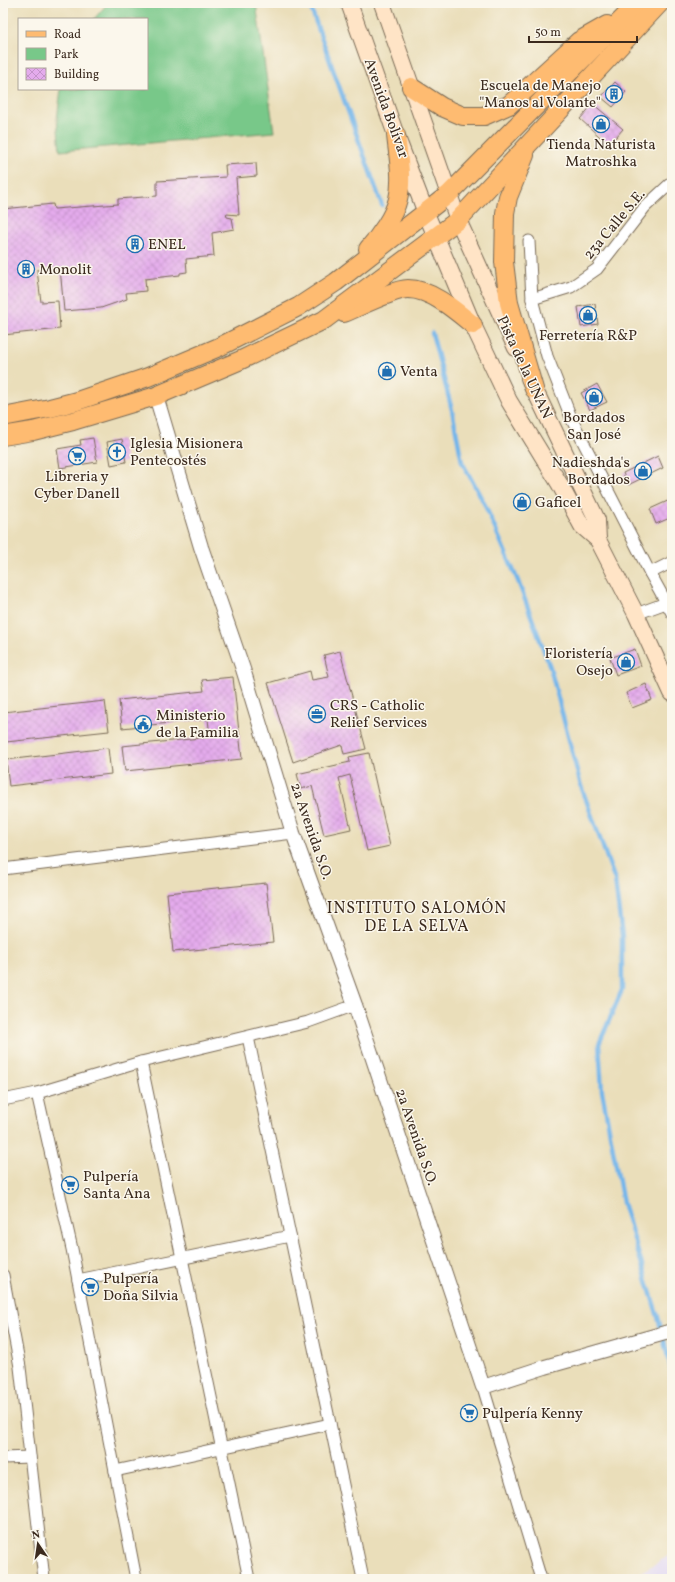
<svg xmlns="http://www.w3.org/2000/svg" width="675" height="1582" viewBox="0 0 675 1582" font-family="Vollkorn,serif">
<defs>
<pattern id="building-cross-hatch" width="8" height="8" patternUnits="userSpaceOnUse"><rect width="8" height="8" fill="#e4abec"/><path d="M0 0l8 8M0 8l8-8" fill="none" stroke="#c493ca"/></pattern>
</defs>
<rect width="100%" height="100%" fill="#fbf7ec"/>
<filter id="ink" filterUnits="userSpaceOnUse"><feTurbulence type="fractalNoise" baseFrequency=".025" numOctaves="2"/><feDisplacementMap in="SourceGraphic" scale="8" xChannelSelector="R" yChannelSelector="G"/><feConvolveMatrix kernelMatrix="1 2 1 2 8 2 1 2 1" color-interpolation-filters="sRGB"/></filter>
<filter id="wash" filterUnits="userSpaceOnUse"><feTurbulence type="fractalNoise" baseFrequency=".012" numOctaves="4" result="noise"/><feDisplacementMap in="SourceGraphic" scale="16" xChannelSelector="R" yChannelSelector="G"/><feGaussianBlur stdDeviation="0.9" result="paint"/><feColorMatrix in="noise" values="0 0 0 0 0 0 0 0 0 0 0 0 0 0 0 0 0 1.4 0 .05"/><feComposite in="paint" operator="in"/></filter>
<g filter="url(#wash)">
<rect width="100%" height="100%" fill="#eadeba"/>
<path fill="#dfd5f5" d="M672,1554V1579H629Z"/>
<path fill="#78c889" stroke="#5a7954" d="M108,3H256L274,132L60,151L57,119L61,89H147V19H94Z"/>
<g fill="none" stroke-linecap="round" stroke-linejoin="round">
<g stroke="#75b6ea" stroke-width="4.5">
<path d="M309,3L382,205"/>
<path d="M432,333L452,410L462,462L484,503L518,581L550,667L581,786L615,880L622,936V990L599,1044L602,1091L623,1203L658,1317L672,1373"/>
</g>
</g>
<g id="blocks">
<g fill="url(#building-cross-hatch)">
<path d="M615,82L626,92L613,107L601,97Z"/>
<path d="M593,104L623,129L609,145L580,119Z"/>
<path d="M256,163L257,176L236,178L239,215L226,214L227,217L232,218L234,229L212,233L214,256L186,259L187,272L180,273V275L145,279L146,291L126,293L127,299L101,308L64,311L60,268L37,270L41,302L58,301L60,329L3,335V209L53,204L54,209L118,204V199L157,196V181L226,177L225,165Z"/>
<path d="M595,304L598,324L581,327L578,307Z"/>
<path d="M597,384L607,402L590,410L581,393Z"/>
<path d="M93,438L97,462L60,468L57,449L81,445L80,440Z"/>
<path d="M122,439L126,462L111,465L107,442Z"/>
<path d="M658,456L663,468L628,485L623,473Z"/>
<path d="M672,499V517L656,524L650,509Z"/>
<path d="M635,649L641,666L616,675L610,658Z"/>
<path d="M340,651L366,749L344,754L342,745L293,762L268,683L310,671L312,680L329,677L324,655Z"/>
<path d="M233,677L242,759L125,771L122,746L210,737L208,719L122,728L119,700L204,691L202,680Z"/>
<path d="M646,684L652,700L632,708L626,693Z"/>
<path d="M105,701L109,731L6,742L3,712Z"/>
<path d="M108,748L111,774L9,786L6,760Z"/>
<path d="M369,753L390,846L367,851L350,775L339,778L351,829L324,835L312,786L301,789L297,774L350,762L349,757Z"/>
<path d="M266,883L273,942L173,952L167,893Z"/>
</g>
</g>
</g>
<g filter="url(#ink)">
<use href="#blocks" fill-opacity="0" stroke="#786955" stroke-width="1"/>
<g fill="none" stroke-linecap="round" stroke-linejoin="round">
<g stroke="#786955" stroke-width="13">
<g id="minor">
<path d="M529,241L532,299L547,356L572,420L650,573L672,613"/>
<path d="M532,299L571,287L597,269L645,207L672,182"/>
<path d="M650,573L672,562"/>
<path d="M636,614L666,603"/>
<path d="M3,869L293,833"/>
<path d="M248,1037L363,1579"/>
<path d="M141,1062L249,1579"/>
<path d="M37,1093L72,1249L136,1579"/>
<path d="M3,1100L37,1093L141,1062L308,1022L355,1005"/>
<path d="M3,1275L20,1367L44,1579"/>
<path d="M78,1280L290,1236"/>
<path d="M483,1387L541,1579"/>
<path d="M3,1458L30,1457"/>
<path d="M115,1471L330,1424"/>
</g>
</g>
<g stroke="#786955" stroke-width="16">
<path id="tertiary" d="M156,396L201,547L243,669L293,833L355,1005L483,1387L545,1367L672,1331"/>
</g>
<g stroke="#786955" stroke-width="18">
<g id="secondary">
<path d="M349,3L396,135L426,213L473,325L509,401L559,483L582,526L598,540L636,614L672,693"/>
<path d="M382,3L458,220L516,348"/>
<path d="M529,378L597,520L598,540"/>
</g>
</g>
<g stroke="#786955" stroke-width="20">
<g id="primary">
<path d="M411,87L442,107L463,116H484L509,105L579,41L607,25"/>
<path d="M525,155L508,197L505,213L504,262L509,303L534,389"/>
<path d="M368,249C379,237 394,216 398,199C403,179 398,156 396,135"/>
<path d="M344,313C359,307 394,289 408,289C431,289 456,311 473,325"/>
<path d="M3,417L50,408L77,401L148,377L219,347L298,307L336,282L449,194L638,3"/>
<path d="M3,436L33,431L73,421L156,396L241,360L324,320L458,220L660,3"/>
</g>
</g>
<use href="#minor" stroke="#fff" stroke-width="11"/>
<use href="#tertiary" stroke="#fff" stroke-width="14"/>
<use href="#secondary" stroke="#ffe4c6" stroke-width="16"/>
<use href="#primary" stroke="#febb71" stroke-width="18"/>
</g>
</g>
<defs>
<g id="building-ring" transform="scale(0.9)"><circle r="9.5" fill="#fbf7ec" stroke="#1f6fb2" stroke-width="1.5"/><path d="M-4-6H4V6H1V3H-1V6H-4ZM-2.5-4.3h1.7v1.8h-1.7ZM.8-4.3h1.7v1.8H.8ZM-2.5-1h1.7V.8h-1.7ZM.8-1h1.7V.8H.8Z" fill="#1f6fb2"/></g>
<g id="shop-ring" transform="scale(0.9)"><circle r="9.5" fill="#fbf7ec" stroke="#1f6fb2" stroke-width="1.5"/><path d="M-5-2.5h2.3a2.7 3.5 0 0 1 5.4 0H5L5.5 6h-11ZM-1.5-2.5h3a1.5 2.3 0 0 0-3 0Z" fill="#1f6fb2"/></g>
<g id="church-ring" transform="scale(0.9)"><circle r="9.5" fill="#fbf7ec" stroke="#1f6fb2" stroke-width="1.5"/><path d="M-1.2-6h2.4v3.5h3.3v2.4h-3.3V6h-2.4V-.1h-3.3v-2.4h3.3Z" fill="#1f6fb2"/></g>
<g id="supermarket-ring" transform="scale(0.9)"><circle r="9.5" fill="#fbf7ec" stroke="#1f6fb2" stroke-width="1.5"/><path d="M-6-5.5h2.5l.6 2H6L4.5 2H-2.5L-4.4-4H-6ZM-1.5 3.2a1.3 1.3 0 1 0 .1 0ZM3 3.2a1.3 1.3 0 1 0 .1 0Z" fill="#1f6fb2"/></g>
<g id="office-ring" transform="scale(0.9)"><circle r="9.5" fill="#fbf7ec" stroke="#1f6fb2" stroke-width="1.5"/><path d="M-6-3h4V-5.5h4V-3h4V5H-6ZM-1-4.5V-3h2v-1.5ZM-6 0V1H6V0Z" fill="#1f6fb2"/></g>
<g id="civic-ring" transform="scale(0.9)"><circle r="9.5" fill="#fbf7ec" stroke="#1f6fb2" stroke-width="1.5"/><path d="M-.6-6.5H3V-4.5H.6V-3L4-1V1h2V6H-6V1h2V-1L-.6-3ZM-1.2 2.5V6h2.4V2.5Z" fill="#1f6fb2"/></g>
</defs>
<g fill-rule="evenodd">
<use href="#building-ring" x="614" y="94"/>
<use href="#shop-ring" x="601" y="124"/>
<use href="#building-ring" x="135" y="244"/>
<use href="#building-ring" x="26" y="269"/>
<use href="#shop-ring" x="588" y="315"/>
<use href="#shop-ring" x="387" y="371"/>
<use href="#shop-ring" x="594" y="397"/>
<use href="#church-ring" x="117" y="452"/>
<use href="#supermarket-ring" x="77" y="456"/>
<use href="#shop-ring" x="643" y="471"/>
<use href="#shop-ring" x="522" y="502"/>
<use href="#shop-ring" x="626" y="662"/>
<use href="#office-ring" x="317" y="714"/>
<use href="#civic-ring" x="143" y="724"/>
<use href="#supermarket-ring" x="70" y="1185"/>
<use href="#supermarket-ring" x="90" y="1287"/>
<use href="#supermarket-ring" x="469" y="1413"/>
</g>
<g text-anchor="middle" stroke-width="3" stroke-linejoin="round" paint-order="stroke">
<g font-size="15" fill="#3b2a1e" stroke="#fbf7ec" text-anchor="start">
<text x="601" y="90" text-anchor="end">Escuela de Manejo<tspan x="601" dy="17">"Manos al Volante"</tspan></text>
<text x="601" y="149" text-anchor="middle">Tienda Naturista<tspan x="601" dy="17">Matroshka</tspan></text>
<text x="148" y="249">ENEL</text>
<text x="39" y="274">Monolit</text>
<text x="588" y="340" text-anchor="middle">Ferretería R&amp;P</text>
<text x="400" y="376">Venta</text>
<text x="594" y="422" text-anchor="middle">Bordados<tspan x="594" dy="17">San José</tspan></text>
<text x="130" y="448">Iglesia Misionera<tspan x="130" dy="17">Pentecostés</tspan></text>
<text x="630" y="467" text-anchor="end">Nadieshda's<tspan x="630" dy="17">Bordados</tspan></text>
<text x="77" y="481" text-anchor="middle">Libreria y<tspan x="77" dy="17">Cyber Danell</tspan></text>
<text x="535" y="507">Gaficel</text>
<text x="613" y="658" text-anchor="end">Floristería<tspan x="613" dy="17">Osejo</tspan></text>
<text x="330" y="710">CRS - Catholic<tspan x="330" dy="17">Relief Services</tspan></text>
<text x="156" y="720">Ministerio<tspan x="156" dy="17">de la Familia</tspan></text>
<text x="83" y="1181">Pulpería<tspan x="83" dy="17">Santa Ana</tspan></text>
<text x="103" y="1283">Pulpería<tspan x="103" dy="17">Doña Silvia</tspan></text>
<text x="482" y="1418">Pulpería Kenny</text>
</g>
<g font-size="15" fill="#3b2a1e" stroke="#fbf7ec">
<text transform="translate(387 108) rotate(70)" y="5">Avenida Bolívar</text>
<text transform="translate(614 224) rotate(-50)" y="5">23a Calle S.E.</text>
<text transform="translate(525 367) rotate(65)" y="5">Pista de la UNAN</text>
<text transform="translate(312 831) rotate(71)" y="5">2a Avenida S.O.</text>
<text transform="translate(417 1137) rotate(71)" y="5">2a Avenida S.O.</text>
</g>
<g font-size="16" letter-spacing="1" fill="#3b2a1e" stroke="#fbf7ec">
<text x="417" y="913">INSTITUTO SALOMÓN<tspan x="417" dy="18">DE LA SELVA</tspan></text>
</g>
</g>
<rect width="675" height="1582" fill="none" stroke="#fbf7ec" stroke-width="16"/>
<rect x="18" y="18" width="130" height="72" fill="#fbf7ec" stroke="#aea59a"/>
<rect x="26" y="31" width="20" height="6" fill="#febb71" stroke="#aea59a"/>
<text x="54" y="38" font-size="12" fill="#3b2a1e">Road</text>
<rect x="26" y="48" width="20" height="12" fill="#78c889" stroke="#aea59a"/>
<text x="54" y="58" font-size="12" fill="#3b2a1e">Park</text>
<rect x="26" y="68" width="20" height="12" fill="url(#building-cross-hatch)" stroke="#aea59a"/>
<text x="54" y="78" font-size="12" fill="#3b2a1e">Building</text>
<g transform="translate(38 1544) rotate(347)" stroke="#fbf7ec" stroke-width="3" paint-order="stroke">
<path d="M0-3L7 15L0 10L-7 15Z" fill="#3b2a1e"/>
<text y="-6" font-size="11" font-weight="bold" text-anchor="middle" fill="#3b2a1e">N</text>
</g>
<path d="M529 36v6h108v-6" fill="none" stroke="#3b2a1e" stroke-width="2"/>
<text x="535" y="36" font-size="12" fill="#3b2a1e" stroke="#fbf7ec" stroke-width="3" paint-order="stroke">50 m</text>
</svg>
